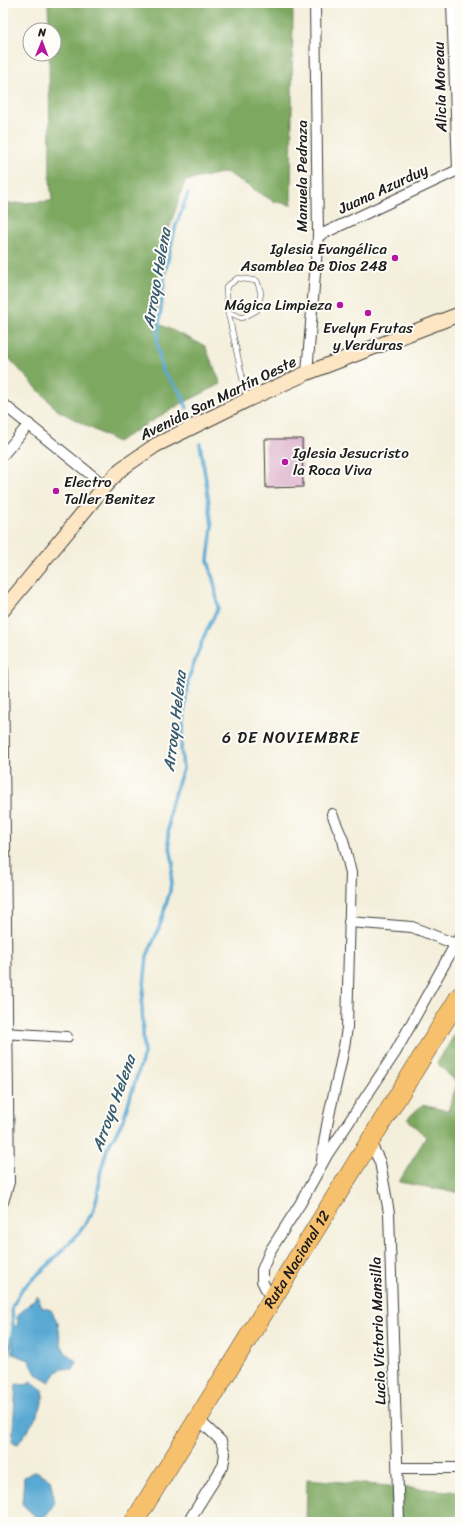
<svg xmlns="http://www.w3.org/2000/svg" width="463" height="1525" viewBox="0 0 463 1525" font-family="Sriracha,sans-serif">
<rect width="100%" height="100%" fill="#fdfcf7"/>
<filter id="ink" filterUnits="userSpaceOnUse"><feTurbulence type="fractalNoise" baseFrequency=".025" numOctaves="2"/><feDisplacementMap in="SourceGraphic" scale="8" xChannelSelector="R" yChannelSelector="G"/><feConvolveMatrix kernelMatrix="1 2 1 2 8 2 1 2 1" color-interpolation-filters="sRGB"/></filter>
<filter id="wash" filterUnits="userSpaceOnUse"><feTurbulence type="fractalNoise" baseFrequency=".012" numOctaves="4" result="noise"/><feDisplacementMap in="SourceGraphic" scale="16" xChannelSelector="R" yChannelSelector="G"/><feGaussianBlur stdDeviation="0.9" result="paint"/><feColorMatrix in="noise" values="0 0 0 0 0 0 0 0 0 0 0 0 0 0 0 0 0 1.4 0 .05"/><feComposite in="paint" operator="in"/></filter>
<g filter="url(#wash)">
<rect width="100%" height="100%" fill="#f4efdb"/>
<g fill="#7da861" stroke="#4c623e">
<path d="M48,3H293L291,205L273,201L226,172L185,181L160,257L155,322L205,346L221,384L177,406L117,442L57,410L5,354L3,346V204L52,201L50,180L49,54H54V30H49Z"/>
<path d="M460,1026V1193L399,1182L426,1137L407,1119L422,1105L448,1111L457,1083L437,1063Z"/>
<path d="M307,1479L460,1492V1522H306Z"/>
</g>
<g fill="#59a9d3" stroke="#3a6278">
<path d="M37,1296L42,1307L51,1310L58,1323L61,1344L65,1352L77,1362L73,1370L62,1368L56,1373L50,1382L36,1374L29,1360L13,1354V1328L18,1324L17,1316Z"/>
<path d="M31,1381L43,1390C46,1409 28,1429 18,1444L12,1442L16,1384L26,1385Z"/>
<path d="M36,1471L50,1479L55,1502L48,1513L40,1521L22,1504L24,1477Z"/>
</g>
<g fill="none" stroke-linecap="round" stroke-linejoin="round">
<g stroke="#59a9d3" stroke-width="3.5">
<path d="M187,408L181,393L162,370L157,343L165,272L176,225L188,194"/>
<path d="M3,1393L4,1368L8,1357L13,1328L12,1307L22,1289L45,1268L79,1233L93,1212L98,1193L100,1174L107,1149L123,1120L144,1054L142,1005L147,956L159,928L170,891L173,863L168,837L170,807L183,769L181,749L188,680L204,636L218,608L215,587L208,560L212,527L206,481L200,444"/>
</g>
</g>
<g id="blocks">
<path fill="#d9aac9" d="M265,439H302L303,487L266,488Z"/>
</g>
</g>
<g filter="url(#ink)">
<use href="#blocks" fill-opacity="0" stroke="#3c3c39" stroke-width="1"/>
<g fill="none" stroke-linecap="round" stroke-linejoin="round">
<g stroke="#3c3c39" stroke-width="6">
<path id="lane" d="M228,312L242,318L257,310L261,293L257,281L238,278L226,287L228,312L247,399"/>
</g>
<g stroke="#3c3c39" stroke-width="12">
<g id="street">
<path d="M452,3L458,170"/>
<path d="M318,236L460,169"/>
<path d="M307,373L318,236L315,3"/>
<path d="M3,404L105,486"/>
<path d="M3,455L29,424"/>
<path d="M3,669L9,1182L3,1202"/>
<path d="M349,922L412,927L455,944"/>
<path d="M3,1033L67,1037"/>
<path d="M370,1142L380,1162L389,1213L399,1522"/>
<path d="M322,1161C325,1116 342,1072 347,1027L351,873L343,840L332,814"/>
<path d="M272,1301L262,1281V1270L270,1251L300,1204L327,1155L395,1053L460,936"/>
<path d="M398,1468H460"/>
<path d="M188,1522L223,1466L225,1454L221,1441L198,1419"/>
</g>
</g>
<g stroke="#3c3c39" stroke-width="16">
<path id="secondary" d="M3,610L105,486L121,469L156,445L247,400L307,373L460,314"/>
</g>
<g stroke="#3c3c39" stroke-width="20">
<g id="highway">
<path id="s1" d="M134,1522L460,996"/>
</g>
</g>
<use href="#lane" stroke="#fff" stroke-width="5"/>
<use href="#street" stroke="#fff" stroke-width="10"/>
<use href="#secondary" stroke="#fce6c4" stroke-width="14"/>
<use href="#highway" stroke="#f7c06c" stroke-width="19"/>
</g>
</g>
<g fill="#b5179e" stroke="#fdfcf7" stroke-width="1.5">
<circle cx="395" cy="258" r="4"/>
<circle cx="340" cy="305" r="4"/>
<circle cx="368" cy="313" r="4"/>
<circle cx="285" cy="462" r="4"/>
<circle cx="56" cy="491" r="4"/>
</g>
<g text-anchor="middle" stroke-width="4" stroke-linejoin="round" paint-order="stroke">
<g font-size="15" fill="#1c1c1c" stroke="#fdfcf7">
<text transform="translate(440 87) rotate(-92)" y="5">Alicia Moreau</text>
<text transform="translate(302 176) rotate(-90)" y="5">Manuela Pedraza</text>
<text transform="translate(383 189) rotate(-25)" y="5">Juana Azurduy</text>
<text transform="translate(218 398) rotate(-26)" y="5">Avenida San Martín Oeste</text>
<text dy="5" stroke="none"><textPath href="#s1" startOffset="309">Ruta Nacional 12</textPath></text>
<text transform="translate(378 1331) rotate(-92)" y="5">Lucio Victorio Mansilla</text>
</g>
<g font-size="15" fill="#1c1c1c" stroke="#fdfcf7" text-anchor="end">
<text x="387" y="254">Iglesia Evangélica<tspan x="387" dy="17">Asamblea De Dios 248</tspan></text>
<text x="332" y="310">Mágica Limpieza</text>
<text x="368" y="333" text-anchor="middle">Evelyn Frutas<tspan x="368" dy="17">y Verduras</tspan></text>
<text x="293" y="458" text-anchor="start">Iglesia Jesucristo<tspan x="293" dy="17">la Roca Viva</tspan></text>
<text x="64" y="487" text-anchor="start">Electro<tspan x="64" dy="17">Taller Benitez</tspan></text>
</g>
<g font-size="16" font-style="italic" fill="#375b6e" stroke="#fdfcf7">
<text transform="translate(156 278) rotate(-80)" y="6">Arroyo Helena</text>
<text transform="translate(174 721) rotate(-83)" y="6">Arroyo Helena</text>
<text transform="translate(113 1103) rotate(-70)" y="6">Arroyo Helena</text>
</g>
<g font-size="16" letter-spacing="1" fill="#1c1c1c" stroke="#fdfcf7">
<text x="291" y="743">6 DE NOVIEMBRE</text>
</g>
</g>
<rect width="463" height="1525" fill="none" stroke="#fdfcf7" stroke-width="16"/>
<g transform="translate(42 42) rotate(1)"><circle r="19" fill="#fdfcf7" stroke="#a3a29f"/>
<path d="M0-3L7 15L0 10L-7 15Z" fill="#b5179e"/>
<text y="-6" font-size="11" font-weight="bold" text-anchor="middle" fill="#1c1c1c">N</text>
</g>
</svg>
